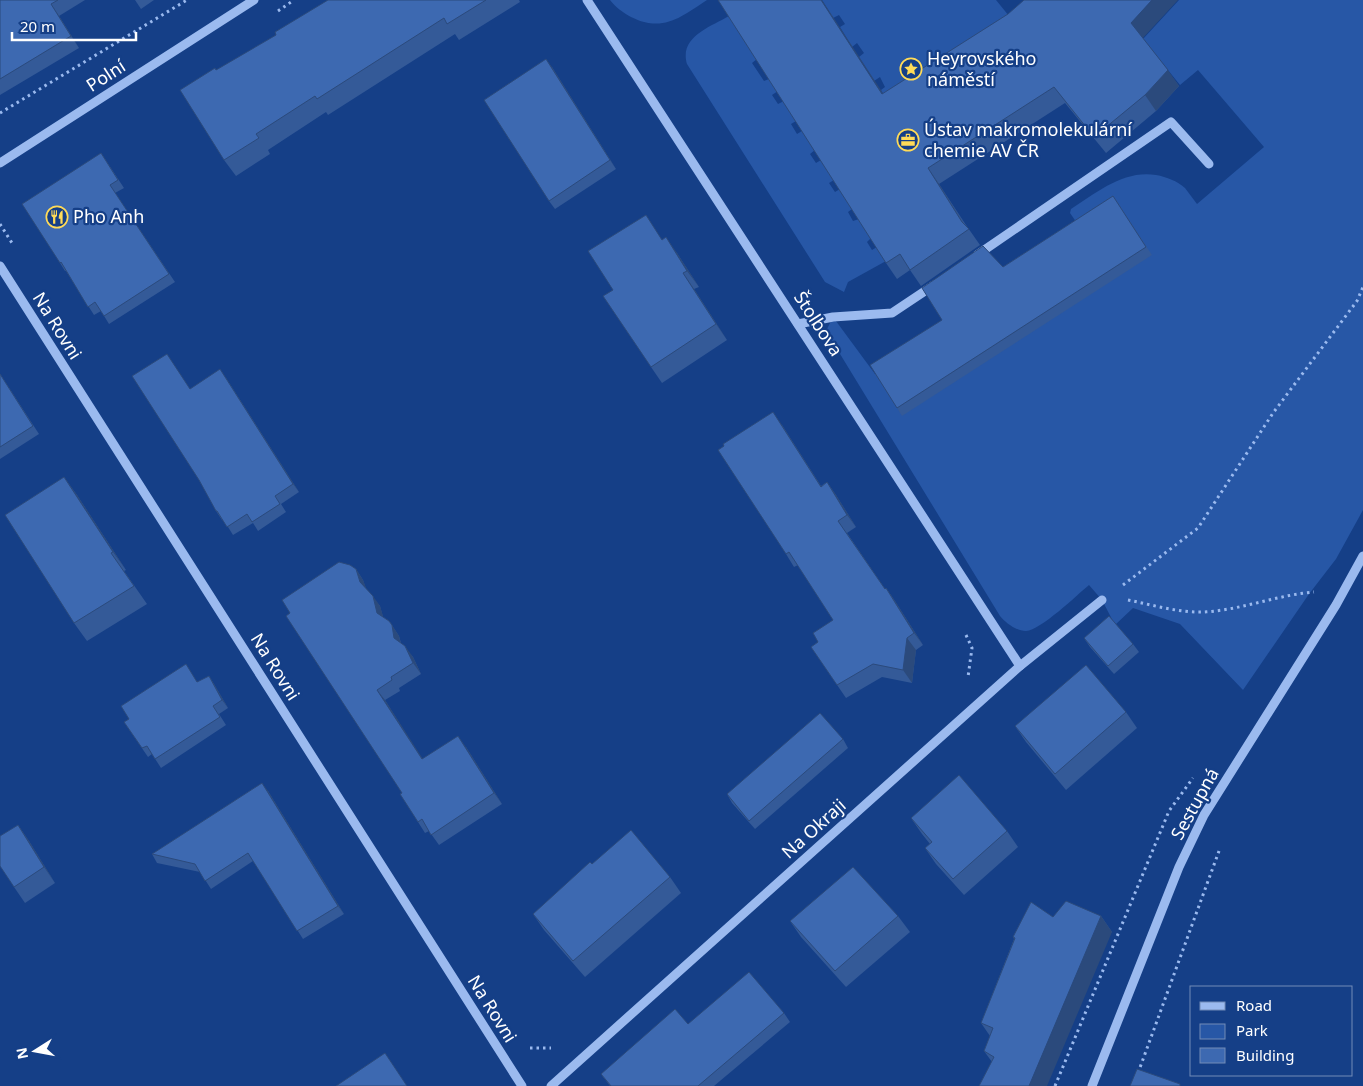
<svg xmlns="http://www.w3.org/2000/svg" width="1363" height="1086" viewBox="0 0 1363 1086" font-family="'Noto Sans',sans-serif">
<rect width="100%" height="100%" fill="#153f87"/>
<g fill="#2757a6">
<path d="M610,0H707C681,17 663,33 631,17C624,13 615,7 610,0Z"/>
<path d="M822,0H996L1018,27L884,96L881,90L885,87L880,77L874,81L859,57L864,53L857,43L852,47L840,27L845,24L839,15L833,18Z"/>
<path d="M1179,0H1363V510L1336,559L1309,594L1243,690L1180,624L1133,608L1115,625L1102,600L1089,585C1077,595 1041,630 1026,631C1016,631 1006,623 1000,616L826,331L833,317L875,374L1081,229L1070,213L1071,209C1098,192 1123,170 1156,175C1167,177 1177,181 1185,188C1189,193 1193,199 1197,204L1264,147L1198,70L1180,85L1143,39Z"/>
<path d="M729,16L757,59L752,63L764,81L769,79L778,91L772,95L778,104L784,101L796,121L791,124L797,134L802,131L815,150L810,154L816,163L821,160L834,180L829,183L835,192L840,189L852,209L848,212L853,221L859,219L871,238L867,242L872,250L877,247L886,261L848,282L844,292L825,282L687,64C679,37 710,27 729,16Z"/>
</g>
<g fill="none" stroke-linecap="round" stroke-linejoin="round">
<g stroke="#9bbaef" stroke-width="3" stroke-dasharray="2.5 4" stroke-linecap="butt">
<path d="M278,11L294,0"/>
<path d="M0,113L187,0"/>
<path d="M0,224L12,243"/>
<path d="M1123,585L1198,528L1273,413L1357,301L1363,287"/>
<path d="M1128,600C1153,605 1179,613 1204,612C1241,610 1277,595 1314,592"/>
<path d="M966,635L972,648L968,677"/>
<path d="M530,1048H551"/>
<path d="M1138,1073L1219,851"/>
<path d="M1055,1086L1169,811L1193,778"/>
</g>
<g stroke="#9bbaef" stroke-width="9">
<path d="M587,0L1020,666"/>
<path d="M0,163L254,0"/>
<path d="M977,255L1171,122L1209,164"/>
<path d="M0,266L522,1086"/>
<path d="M798,324L833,317L892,313L934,285"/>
<path d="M551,1086L1020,666L1102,600"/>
<path d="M1092,1086L1179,867L1204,815L1336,605L1363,556"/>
</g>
</g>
<g fill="#345a98">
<path d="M0,0H85L59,16L79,48L0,95Z"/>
<path d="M135,0H154L141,9Z"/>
<path d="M328,0H519L520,2L459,40L455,34L328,115L326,112L268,150L270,154L236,176L224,160L276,35Z"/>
<path d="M1143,38L1179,86L1156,111L1106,153L1065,103L939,184L966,225L980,245L921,286L910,270L897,279L886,263L883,94Z"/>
<path d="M552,67L616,169L555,209L549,201Z"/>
<path d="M101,153L124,188L115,193L175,282L109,324L101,311L94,315L66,271H65L60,263Z"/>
<path d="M1113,196L1152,255L902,416L897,408L942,320L1003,267Z"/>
<path d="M662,239L677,253L699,287L694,289L727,340L662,383L651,367L613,290Z"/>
<path d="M0,374L39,434L0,459Z"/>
<path d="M226,378L299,492L281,504L286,512L258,531L253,523L233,535L223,519L222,520L216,511L191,389Z"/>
<path d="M782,425L821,486L827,482L836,495L856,527L847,533L885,589L886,588L895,601L923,645L916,650L912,683L882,677L846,698L811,647L818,642L833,620L798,565L794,567L786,554Z"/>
<path d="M64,477L77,495L126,570L124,571L147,604L87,641L74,623Z"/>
<path d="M356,569L363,580L366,589L380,606L383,617L389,621L399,636L401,643L413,657L421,674L399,688L400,691L385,700L422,759L466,747L502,804L439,845L429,831L425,833L418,822L402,793L290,613Z"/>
<path d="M1084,638L1133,644L1139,652L1114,674L1090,647Z"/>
<path d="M209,676L214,684L228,708L219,714L226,725L161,768L152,754L148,757L124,722Z"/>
<path d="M1126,712L1137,728L1066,790L1026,742L1015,726Z"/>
<path d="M843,739L848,748L755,829L732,803L727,794Z"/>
<path d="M268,791L344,914L303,939L253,861L211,889L200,872L157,863L152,854Z"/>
<path d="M911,818L1007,831L1018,847L964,895L936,864L925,848L930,844L922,834Z"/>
<path d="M18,825L29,841L55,883L25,903L14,887Z"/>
<path d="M592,864L670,877L681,893L585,977L544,930L533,914Z"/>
<path d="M898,916L910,932L846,987L801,937L790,921Z"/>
<path d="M1101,916L1112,932L992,1062L984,1051L990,1036L981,1023L1014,939L1013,937L1053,917Z"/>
<path d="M784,1013L790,1022L714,1086H610L601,1074L688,1024Z"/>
</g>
<g fill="#2b4a7c">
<path d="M821,0H822L894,110L882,94Z"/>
<path d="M1152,0H1178L1142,39L1131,23Z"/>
<path d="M51,4L59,16L79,48L71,36Z"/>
<path d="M546,59L552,67L616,169L610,160Z"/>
<path d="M1168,70L1179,86L1156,111L1145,95Z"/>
<path d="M928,168L939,184L968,230Z"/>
<path d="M666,237L677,253L699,287L687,271Z"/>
<path d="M683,273L694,289L727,340L716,324Z"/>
<path d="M220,369L226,378L299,492L293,484Z"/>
<path d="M773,412L782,425L829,499L821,487Z"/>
<path d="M64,477L77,495L126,570L113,552Z"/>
<path d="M827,482L836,495L856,527L847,515Z"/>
<path d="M356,569L363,580L368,593L360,582Z"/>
<path d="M886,588L895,601L923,645L914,633Z"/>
<path d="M373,596L380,606L385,623L377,613Z"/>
<path d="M392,625L399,636L402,649L394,638Z"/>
<path d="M907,638L916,650L912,683L903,670Z"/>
<path d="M405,646L413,657L421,674L413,663Z"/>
<path d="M209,676L214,684L228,708L222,700Z"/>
<path d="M377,690L385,700L430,770L422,759Z"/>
<path d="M458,736L466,747L502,804L494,793Z"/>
<path d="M262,783L268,791L344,914L338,906Z"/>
<path d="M18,825L29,841L55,883L44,867Z"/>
<path d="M1101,916L1112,932L1047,1086H1029Z"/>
</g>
<g fill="#3d69b1" stroke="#2b4a7c">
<path d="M0,0H58L51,4L71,36L0,79Z"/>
<path d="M328,0H486L447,24L444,18L317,99L315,96L256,134L259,138L224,160L180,90L215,68L216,70L276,35L275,32Z"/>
<path d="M718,0H821L882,94L1008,14L1024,0H1152L1131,23L1168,70L1145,95L1094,137L1054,87L928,168L962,222L969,229L910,270L900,254L886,263Z"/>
<path d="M546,59L610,160L549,201L484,100Z"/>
<path d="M101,153L118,180L110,185L169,274L104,316L95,302L88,307L61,262L60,263L22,204Z"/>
<path d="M1113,196L1146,247L897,408L870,365L942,320L922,288L983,246L1003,267Z"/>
<path d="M646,215L662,240L666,237L687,271L683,273L716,324L651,367L603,296L613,290L588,251Z"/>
<path d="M167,354L190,389L220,369L293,484L275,496L280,504L252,522L247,514L227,527L217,511H216L199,480L132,376Z"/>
<path d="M0,374L33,426L0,447Z"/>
<path d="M773,412L821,487L827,482L847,515L838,521L885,589L886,588L914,633L907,638L903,670L873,664L837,685L811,647L818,642L813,633L833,620L789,552L786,554L718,450L724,446L723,444Z"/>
<path d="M64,477L113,552L111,553L134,586L74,623L5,515Z"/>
<path d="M339,562L350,565L356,569L360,582L373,596L377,613L389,621L392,625L394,638L405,646L413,663L391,677L392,680L377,690L422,759L458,736L494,793L431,835L422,819L418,822L400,794L402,793L286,616L290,613L282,600Z"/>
<path d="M1109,616L1133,644L1108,666L1084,638Z"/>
<path d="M186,664L197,682L209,676L222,700L213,706L220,717L155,759L147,746L142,748L124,722L129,719L121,706Z"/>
<path d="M1086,665L1126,712L1055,774L1015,726Z"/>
<path d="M820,713L843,739L749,821L727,794Z"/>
<path d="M959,775L1007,831L953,879L925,848L932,842L911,818Z"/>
<path d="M262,783L338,906L297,931L248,853L205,881L195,864L152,854Z"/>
<path d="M18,825L44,867L14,887L0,866V836Z"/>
<path d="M631,830L670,877L573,961L533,914L590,862L592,864Z"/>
<path d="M853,867L898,916L835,971L790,921Z"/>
<path d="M1066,901L1101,916L1029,1086H979L994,1057L984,1051L993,1028L981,1023L1015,938L1013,937L1031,902L1053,917Z"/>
<path d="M749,972L784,1013L698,1086H611L601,1074L675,1009L688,1024Z"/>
<path d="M385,1053L407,1086H336Z"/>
<path d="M1137,1069L1180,1084V1086H1130Z"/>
</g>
<defs>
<g id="sight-ring" transform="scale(1.125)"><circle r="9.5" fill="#153f87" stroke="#ffdb58" stroke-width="1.5"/><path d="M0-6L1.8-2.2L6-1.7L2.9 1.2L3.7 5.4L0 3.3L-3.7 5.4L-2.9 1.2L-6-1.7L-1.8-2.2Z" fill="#ffdb58"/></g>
<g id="office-ring" transform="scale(1.125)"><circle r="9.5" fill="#153f87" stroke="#ffdb58" stroke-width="1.5"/><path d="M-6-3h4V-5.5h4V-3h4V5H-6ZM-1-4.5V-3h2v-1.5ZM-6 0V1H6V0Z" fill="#ffdb58"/></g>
<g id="restaurant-ring" transform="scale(1.125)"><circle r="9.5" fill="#153f87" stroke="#ffdb58" stroke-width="1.5"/><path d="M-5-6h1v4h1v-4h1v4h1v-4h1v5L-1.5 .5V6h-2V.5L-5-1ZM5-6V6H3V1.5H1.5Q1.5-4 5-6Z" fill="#ffdb58"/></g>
</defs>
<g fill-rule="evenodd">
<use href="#sight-ring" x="911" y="69"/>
<use href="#office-ring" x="908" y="140"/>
<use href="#restaurant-ring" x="57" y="217"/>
</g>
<g text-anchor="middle" stroke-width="4.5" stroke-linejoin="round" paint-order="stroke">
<g font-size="18" fill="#fff" stroke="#153f87" text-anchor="start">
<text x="927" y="65">Heyrovského<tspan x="927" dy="21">náměstí</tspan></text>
<text x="924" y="136">Ústav makromolekulární<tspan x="924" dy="21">chemie AV ČR</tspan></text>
<text x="73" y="223">Pho Anh</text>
</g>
<g font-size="18" fill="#fff" stroke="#153f87">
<text transform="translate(106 76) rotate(-33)" y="6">Polní</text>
<text transform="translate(818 324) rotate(57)" y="6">Štolbova</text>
<text transform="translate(57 326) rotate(58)" y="6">Na Rovni</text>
<text transform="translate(275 667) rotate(58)" y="6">Na Rovni</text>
<text transform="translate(1195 804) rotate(-61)" y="6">Sestupná</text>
<text transform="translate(814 829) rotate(-42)" y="6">Na Okraji</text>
<text transform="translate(492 1009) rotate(58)" y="6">Na Rovni</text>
</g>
</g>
<rect x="1190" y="986" width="162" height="90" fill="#153f87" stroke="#738cb7"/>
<rect x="1200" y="1002" width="25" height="8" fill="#9bbaef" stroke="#738cb7"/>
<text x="1236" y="1011" font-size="15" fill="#ffffff">Road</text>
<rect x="1200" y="1024" width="25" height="15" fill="#2757a6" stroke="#738cb7"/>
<text x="1236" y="1036" font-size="15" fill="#ffffff">Park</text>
<rect x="1200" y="1048" width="25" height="15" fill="#3d69b1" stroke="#738cb7"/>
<text x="1236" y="1061" font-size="15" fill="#ffffff">Building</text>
<g transform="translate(35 1051) rotate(259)" stroke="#153f87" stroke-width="4" paint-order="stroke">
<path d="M0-4L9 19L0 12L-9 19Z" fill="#ffffff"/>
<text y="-8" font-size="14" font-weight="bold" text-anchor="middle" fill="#ffffff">N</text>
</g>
<path d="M12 32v8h124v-8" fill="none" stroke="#ffffff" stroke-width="2.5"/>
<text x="20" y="32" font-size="15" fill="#ffffff" stroke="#153f87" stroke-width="4" paint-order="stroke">20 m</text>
</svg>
